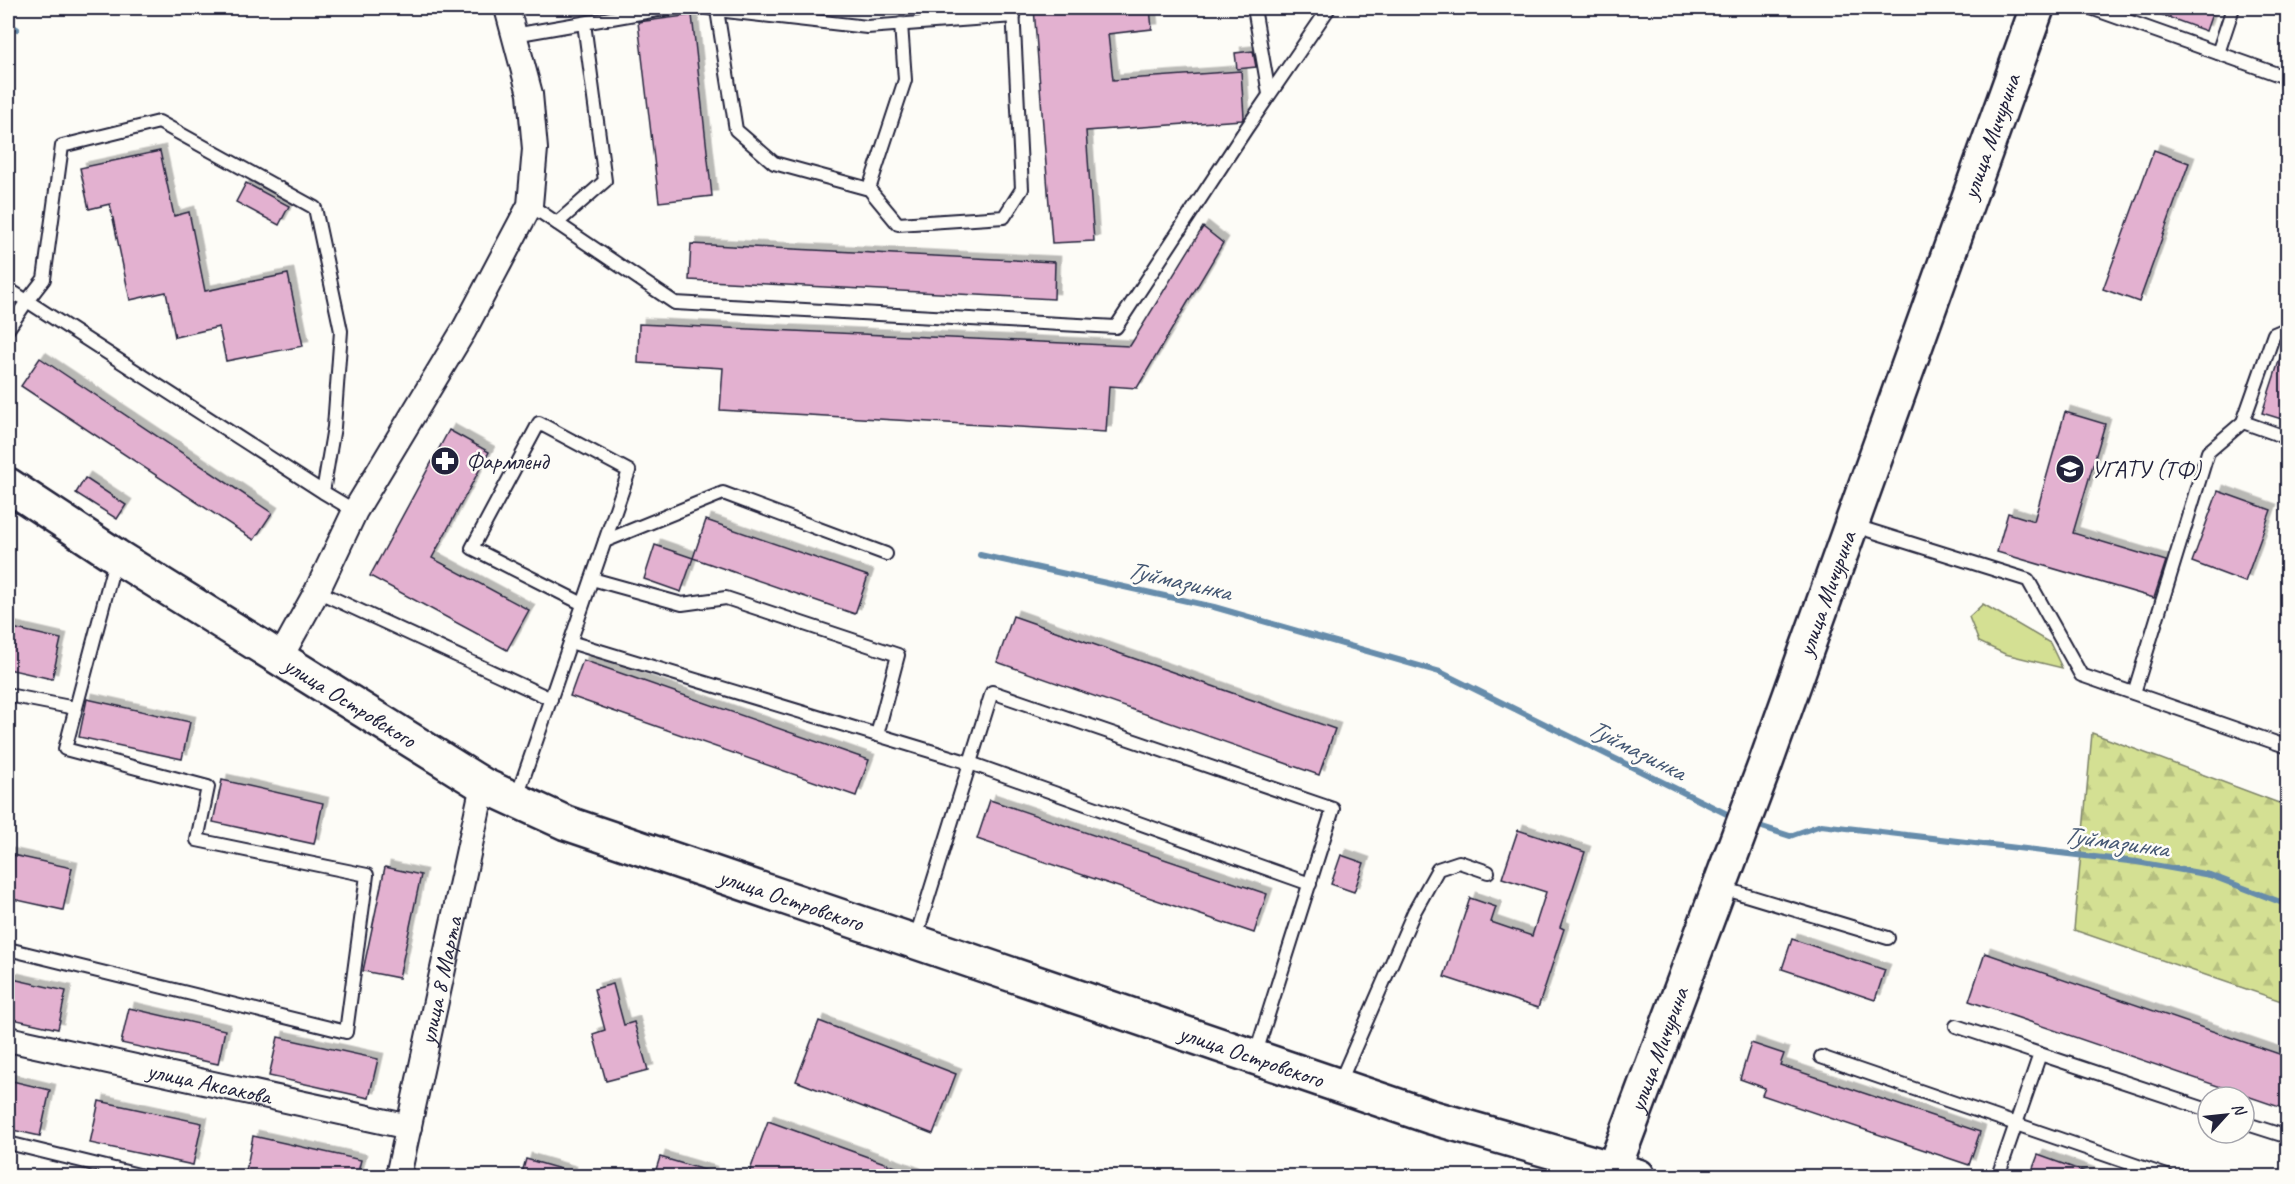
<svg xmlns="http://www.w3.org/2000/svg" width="2295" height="1184" viewBox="0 0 2295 1184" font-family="Caveat,sans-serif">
<defs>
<pattern id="forest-firs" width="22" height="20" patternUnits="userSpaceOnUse" patternTransform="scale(1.5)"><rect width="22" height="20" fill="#d4e093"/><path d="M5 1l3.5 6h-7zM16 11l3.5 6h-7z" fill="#b6c080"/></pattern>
<filter id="shadow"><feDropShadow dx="5.5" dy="-5.5" stdDeviation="0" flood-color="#0004"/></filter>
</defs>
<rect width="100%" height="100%" fill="#fdfcf7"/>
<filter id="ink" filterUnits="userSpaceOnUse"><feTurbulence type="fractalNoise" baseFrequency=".0167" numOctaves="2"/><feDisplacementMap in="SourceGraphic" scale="12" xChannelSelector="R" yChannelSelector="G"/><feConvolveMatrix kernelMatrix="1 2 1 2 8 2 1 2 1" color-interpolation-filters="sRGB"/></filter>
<g filter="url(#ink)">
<path fill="#d4e093" stroke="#7b8167" stroke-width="1.5" d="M1983,604L2050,643L2062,668L2005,654L1979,642L1969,617Z"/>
<path fill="url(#forest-firs)" stroke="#7b8167" stroke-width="1.5" d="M2092,733L2287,806V1003L2074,930Z"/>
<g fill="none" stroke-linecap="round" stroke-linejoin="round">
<g stroke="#668cab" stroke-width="6">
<path d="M8,24L17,29"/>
<path d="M980,555L1214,607L1440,672L1735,818"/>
<path d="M1753,824L1790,836L1821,825L2137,862L2210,875L2288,905"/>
</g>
</g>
<g fill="#e3b1d0" stroke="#22223b" stroke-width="1.5" filter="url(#shadow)">
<path d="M1034,8H1150L1152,29L1108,34L1113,80L1241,71L1244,117L1242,120L1086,131L1094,241L1052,243Z"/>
<path d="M2147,8H2214L2206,31L2146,9Z"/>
<path d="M692,15L712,196L659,202L638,22Z"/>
<path d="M1253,51L1256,67L1237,69L1235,53Z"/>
<path d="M2154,150L2189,163L2139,302L2103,289Z"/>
<path d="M160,151L174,216L189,212L205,291L288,274L303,346L226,361L219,327L175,337L166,292L130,300L110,204L89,209L80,168Z"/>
<path d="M246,183L289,206L279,225L236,202Z"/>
<path d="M1203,227L1223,243L1137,388L1109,386L1106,432L720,410L723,368L638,363L639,324L1130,346Z"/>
<path d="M691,244L1055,262L1054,299L689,280Z"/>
<path d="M2284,346H2288V421L2262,413Z"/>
<path d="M40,358L272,513L254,540L21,386Z"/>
<path d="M2065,412L2105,424L2073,533L2166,561L2154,598L1997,552L2008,513L2034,521Z"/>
<path d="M449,430L489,452L432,558L529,610L507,650L370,576Z"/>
<path d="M85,478L126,505L117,519L76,493Z"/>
<path d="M2218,491L2271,510L2245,582L2192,562Z"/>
<path d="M706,520L868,576L855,614L693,558Z"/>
<path d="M655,545L693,558L681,592L644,579Z"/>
<path d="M1013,616L1335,729L1319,775L997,662Z"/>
<path d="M8,627L61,639L52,679L8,669Z"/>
<path d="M583,660L869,760L856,796L570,696Z"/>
<path d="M87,699L190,722L182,759L79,737Z"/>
<path d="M222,780L323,803L314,844L213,822Z"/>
<path d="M990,800L1267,894L1254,933L977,839Z"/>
<path d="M1518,830L1585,852L1560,927L1564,929L1538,1008L1444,977L1470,898L1496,907L1491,922L1532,936L1546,892L1502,878Z"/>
<path d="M8,854L72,868L63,910L8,898Z"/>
<path d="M1341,855L1364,863L1354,892L1331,884Z"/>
<path d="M385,867L421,875L399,978L363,971Z"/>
<path d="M1792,939L1885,970L1875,1000L1782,969Z"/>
<path d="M1985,953L2288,1057V1110L1969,1001Z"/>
<path d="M8,978L66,991L58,1029L8,1018Z"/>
<path d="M613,984L624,1025L634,1022L648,1070L606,1081L593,1034L605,1030L594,989Z"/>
<path d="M129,1008L225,1030L218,1064L121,1043Z"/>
<path d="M819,1021L956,1074L933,1134L796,1081Z"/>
<path d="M278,1037L378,1059L369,1098L269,1076Z"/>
<path d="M1751,1043L1784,1054L1780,1065L1980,1132L1969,1165L1762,1095L1765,1088L1740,1079Z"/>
<path d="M8,1080L50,1090L40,1136L8,1129Z"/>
<path d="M99,1101L202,1123L193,1165L90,1143Z"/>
<path d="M768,1121L915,1174L914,1176H748Z"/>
<path d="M253,1136L361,1160L357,1176H245Z"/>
<path d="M2038,1155L2091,1174V1176H2030Z"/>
<path d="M660,1157L711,1172V1176H654Z"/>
<path d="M526,1159L571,1172L570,1176H521Z"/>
</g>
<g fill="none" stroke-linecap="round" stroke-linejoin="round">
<g stroke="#22223b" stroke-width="16">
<g id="lane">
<path d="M708,8L717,10L736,130L774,163L869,189L898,224L1004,217L1022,189L1013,8"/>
<path d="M1254,8L1269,94"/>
<path d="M2091,8L2288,78"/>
<path d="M717,10L867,27L1014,16"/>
<path d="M514,35L669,8"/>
<path d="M2218,53L2233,8"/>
<path d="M869,189L905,80L901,24"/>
<path d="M530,205L675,303L1116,327L1246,129L1329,8"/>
<path d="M557,223L605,181L584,23"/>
<path d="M8,289L27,301L8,329"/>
<path d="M2288,328L2274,334L2243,422L2288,438"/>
<path d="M323,492L334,427L341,331L315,208L159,122L62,146L44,279L27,301L323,492L355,511"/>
<path d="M1852,525L2028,580L2081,675L2288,747"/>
<path d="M605,541L723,493L886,554"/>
<path d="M592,579L682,604L726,598L898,655L877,735"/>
<path d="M317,591L551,699"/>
<path d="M570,642L970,763L1310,884"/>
<path d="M2134,693L2208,452L2243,422"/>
<path d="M8,695L75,708"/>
<path d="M516,799C554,690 591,581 629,471L539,423L472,548L583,604"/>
<path d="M1719,887L1888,938"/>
<path d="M915,940L992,692L1333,809L1255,1056"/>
<path d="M8,949L346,1032L367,875L197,840L208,787L65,749L116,557"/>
<path d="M1956,1026L2208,1110"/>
<path d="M1821,1057L2167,1176"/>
<path d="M1339,1084L1414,912L1438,869L1459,862L1488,872"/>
<path d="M2244,1123L2288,1137"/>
<path d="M8,1143L143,1176"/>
<path d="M1998,1176L2040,1054"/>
</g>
</g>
<g stroke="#22223b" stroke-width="28">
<g id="street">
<path d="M280,658L317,591L355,511L464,330L530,205L535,149L530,94L507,8"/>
<path id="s1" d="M8,1039L409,1127"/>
<path id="s2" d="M398,1176L483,785"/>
</g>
</g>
<g stroke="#22223b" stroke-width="38">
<g id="secondary">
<path id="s3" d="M8,485L116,556L483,785L566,823L1431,1117L1638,1176"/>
<path id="s4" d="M1611,1176L1765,765L2037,8"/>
</g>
</g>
<use href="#lane" stroke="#fdfcf7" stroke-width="12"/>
<use href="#street" stroke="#fdfcf7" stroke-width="24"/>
<use href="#secondary" stroke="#fdfcf7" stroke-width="33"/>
</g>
</g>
<defs>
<g id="pharmacy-disc" transform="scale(1.5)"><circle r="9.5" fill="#22223b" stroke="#fdfcf7"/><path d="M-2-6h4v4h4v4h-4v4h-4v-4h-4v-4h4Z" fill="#fff"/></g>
<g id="university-disc" transform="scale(1.5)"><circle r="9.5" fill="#22223b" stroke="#fdfcf7"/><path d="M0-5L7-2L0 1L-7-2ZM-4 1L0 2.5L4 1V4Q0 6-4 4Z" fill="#fff"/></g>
</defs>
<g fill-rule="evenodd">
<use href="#pharmacy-disc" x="445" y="461"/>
<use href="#university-disc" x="2070" y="469"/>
</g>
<g text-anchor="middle" stroke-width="5" stroke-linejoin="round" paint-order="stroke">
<g font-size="24" fill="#22223b" stroke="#fdfcf7">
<text dy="8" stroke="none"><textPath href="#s4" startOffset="1107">улица Мичурина</textPath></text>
<text dy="8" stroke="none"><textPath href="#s4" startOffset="621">улица Мичурина</textPath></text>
<text dy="8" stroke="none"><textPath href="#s3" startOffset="405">улица Островского</textPath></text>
<text dy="8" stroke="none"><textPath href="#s3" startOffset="891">улица Островского</textPath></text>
<text dy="8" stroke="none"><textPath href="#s2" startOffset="200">улица 8 Марта</textPath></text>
<text dy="8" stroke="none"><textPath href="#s4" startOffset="135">улица Мичурина</textPath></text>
<text dy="8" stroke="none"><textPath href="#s3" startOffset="1377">улица Островского</textPath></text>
<text dy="8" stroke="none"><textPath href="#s1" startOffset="206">улица Аксакова</textPath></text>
</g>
<g font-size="24" fill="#22223b" stroke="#fdfcf7" text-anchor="start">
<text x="466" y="469">Фармленд</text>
<text x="2091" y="477">УГАТУ (ТФ)</text>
</g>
<g font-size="26" font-style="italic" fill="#445773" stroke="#fdfcf7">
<text transform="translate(1179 580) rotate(13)" y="9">Туймазинка</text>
<text transform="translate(1637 749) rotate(27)" y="9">Туймазинка</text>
<text transform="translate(2116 841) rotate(8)" y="9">Туймазинка</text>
</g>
</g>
<rect width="2295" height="1184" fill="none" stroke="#fdfcf7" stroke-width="30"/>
<rect x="15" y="15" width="2265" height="1154" fill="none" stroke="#22223b" stroke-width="2" filter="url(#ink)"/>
<g transform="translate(2226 1115) rotate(63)"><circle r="28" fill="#fdfcf7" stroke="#a5a5ac" stroke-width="1.5"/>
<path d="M0-4.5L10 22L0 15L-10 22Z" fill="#22223b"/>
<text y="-9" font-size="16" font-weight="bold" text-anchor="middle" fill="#22223b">N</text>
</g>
</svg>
